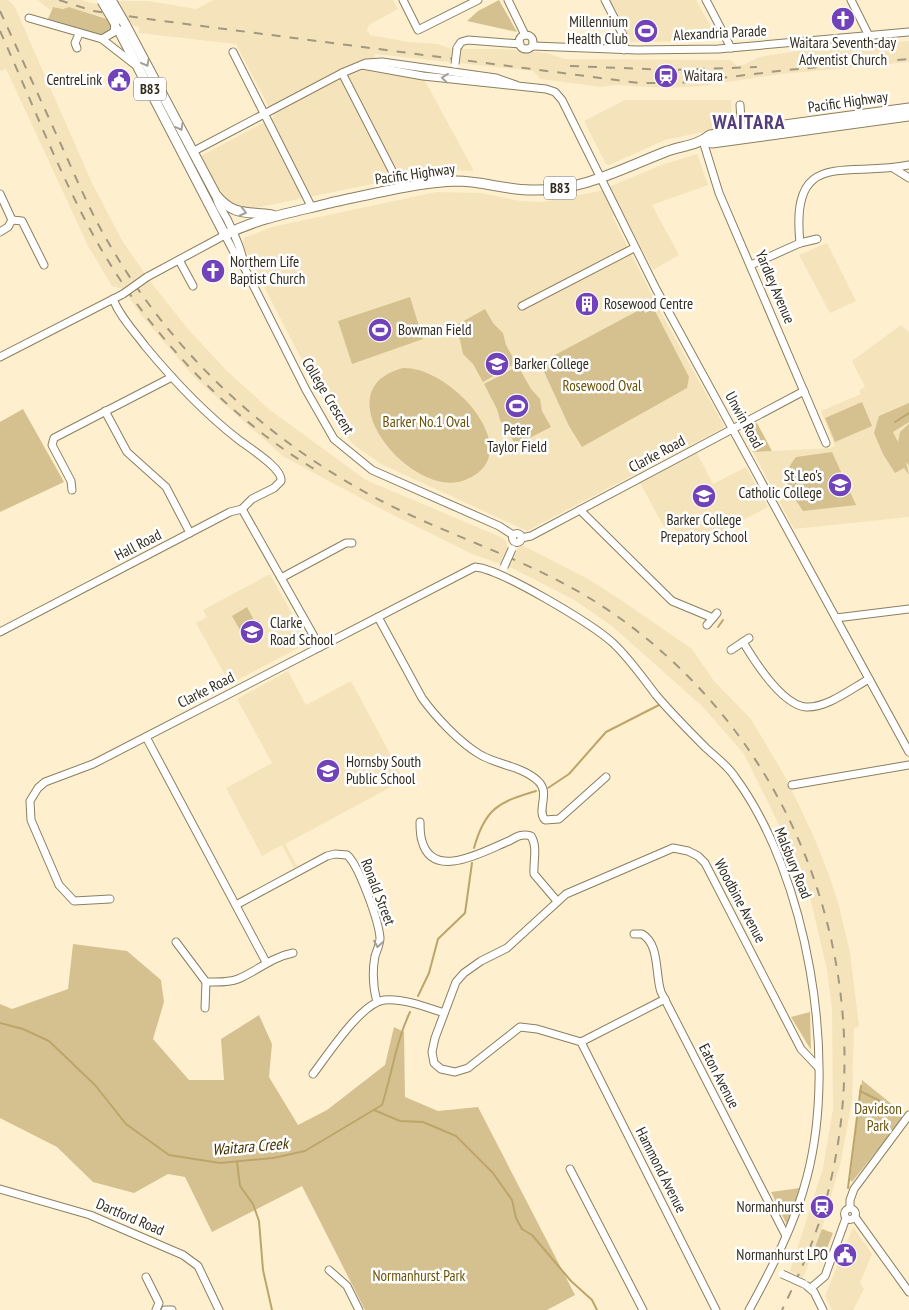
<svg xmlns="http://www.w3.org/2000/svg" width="909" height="1310" viewBox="0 0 909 1310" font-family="'PT Sans Narrow',sans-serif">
<rect width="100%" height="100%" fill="#fef0ce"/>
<g fill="#f5e4bb">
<path d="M0,0H8L14,5L92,183L123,242L153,285L188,329L227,371L270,410L366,480L503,538L506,541L507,546L514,552L522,545L590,580L624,602L692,649L714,681L751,719L786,778L814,837L829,875L839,906L850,952L859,1026L854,1028L852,1101L841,1161L822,1229L803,1278L790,1271L823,1168L833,1109L832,1010L827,970L806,880L744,754L703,707L612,626L574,600L514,569L472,554L385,511L284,457L195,378L141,315L123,289L112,286L88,246L6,69L0,71Z"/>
<path d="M38,0H82L94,4L119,1H148L196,9L214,0H393L398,9L369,25L367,30L370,35L409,42L438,44L451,49H502L546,53L565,59L731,60L737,66L743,65L759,57L815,48L909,41V62L781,74L702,86L668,88L614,85L602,87L540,79L533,71L375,54L371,72L424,79L474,171L449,170L421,174L250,209L241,207L227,199L217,187L201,156L274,117L236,44L139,33V27L69,7L63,9L53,7L50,10Z"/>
<path d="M606,0H696L718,39L716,41L627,42Z"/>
<path d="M625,100H731L732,126L665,140L609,165L606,164L584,121Z"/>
<path d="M697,154L708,185L652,205L679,255L653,270L622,211L612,216L660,311L724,426L723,428L527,531L381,464L354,445L343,433L322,399L242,244L244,238L272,227L436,192L480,193L521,201L543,202L599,191L664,164Z"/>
<path d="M827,243L856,301L830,313L799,255Z"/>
<path d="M901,325L909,332V517L794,529L753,452L831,448L835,446L821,411L861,394L859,390L865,387L852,361Z"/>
<path d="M697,453L713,484L746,467L768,507L716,534L713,529L688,544L669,524L664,527L640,483Z"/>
<path d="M270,574L307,641L306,644L230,684L196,623L207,617L203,610Z"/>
<path d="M288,671L306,705L351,681L404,780L285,844L297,866L294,868L282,845L262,856L226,788L272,763L237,699Z"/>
<path d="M853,1227L872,1254L860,1283L864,1289L853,1310H832L825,1296Z"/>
</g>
<g fill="#d5c190">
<path d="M499,0L517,32L467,21L478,11Z"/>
<path d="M53,7L63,9L69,7L107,19L111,26V30L103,37L48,19Z"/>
<path d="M410,297L423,339L352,364L338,321Z"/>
<path d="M643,308L645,313L654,309L689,377L687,388L582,447L569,426L540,363Z"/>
<path d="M485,309L493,323L503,333L506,345L516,363L483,382L473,364L463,354L460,340L453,327Z"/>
<path d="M518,366L531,389L540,399L542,411L551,427L516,445L500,420L497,409L484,384Z"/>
<path d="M403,368C451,366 531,454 465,480C413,501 319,390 403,368Z"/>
<path d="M862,402L872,426L835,442L825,418Z"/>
<path d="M909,403V422L893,432L898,442L900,432L909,424V465L906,462L909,475L904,468L895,473L883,454L874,433L879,416Z"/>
<path d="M23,409L64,482L0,512V422Z"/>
<path d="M757,423L772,451L753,452L752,450L742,431Z"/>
<path d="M832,452L856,505L803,511C789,490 778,479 796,457Z"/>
<path d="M247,607L255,622L240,630L232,616Z"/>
<path d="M73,944L127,951L161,980L164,1002L153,1039L189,1080H224L221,1039L259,1015L272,1044L269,1077L298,1125L327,1110L385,1065L394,1027L404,1032L405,1097L438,1111L478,1107L575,1295L547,1310H365L302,1186L212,1232L185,1177L168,1174L134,1193L93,1182L57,1147L0,1118V1004L12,1009L68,989Z"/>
<path d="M810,1012L811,1050L791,1017Z"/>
<path d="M862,1080L905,1115L852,1182L850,1180Z"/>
<path d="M800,1188L787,1225L771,1192Z"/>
<path d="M822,1229L833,1233L822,1261L811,1257Z"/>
</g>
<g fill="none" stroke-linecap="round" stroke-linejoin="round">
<g stroke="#bda56a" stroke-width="2">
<path d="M895,422L909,413"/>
<path d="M718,627L723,620"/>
<path d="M548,788L569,774L606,732L659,705"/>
<path d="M474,848C485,808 499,802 536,791"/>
<path d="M418,996L429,973L438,939L465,913L472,863"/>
<path d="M0,1023L23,1029L49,1041L95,1085L126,1124L169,1155L220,1163L273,1158L305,1151L382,1105C392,1074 396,1041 410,1012"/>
<path d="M860,1091L890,1106L900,1115"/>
<path d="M374,1110L400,1121L423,1122L456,1136L493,1173L512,1200L516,1218L522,1229L532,1235L571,1281L592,1300L597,1310"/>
<path d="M237,1162L240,1186L253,1204L259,1221L263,1270L272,1310"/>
<path d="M848,1188L861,1086"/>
</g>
<g stroke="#8b7f60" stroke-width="9">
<g id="minor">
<path d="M403,0L418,30L478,0"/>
<path d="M508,0L525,35"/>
<path d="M605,0L625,39L624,50"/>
<path d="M706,0L731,48"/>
<path d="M851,0L869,36"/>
<path d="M29,18L102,39L134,64"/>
<circle cx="526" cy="42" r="7"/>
<path d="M102,39L114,32L115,23"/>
<path d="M533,46L637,50L718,49L909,32"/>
<path d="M77,48L75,43L79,34"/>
<path d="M457,48L461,42L468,40L520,44"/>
<path d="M233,52L312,208"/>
<path d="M362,65L423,76L546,89L555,92L562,100L656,289L909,752"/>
<path d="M342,73L401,188"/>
<path d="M740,105L742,134"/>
<path d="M703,141L719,193L826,443"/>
<path d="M194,151L342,73L366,63L382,62L496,78L516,85"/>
<path d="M893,168L909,178"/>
<path d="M0,194L12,220"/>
<path d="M216,195C217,205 222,210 227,219C234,234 243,252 244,267"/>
<path d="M12,220L22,221L44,265"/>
<path d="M0,232L8,227L12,220"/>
<path d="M800,243C790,147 845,178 909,165"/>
<path d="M179,260L193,286"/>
<path d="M751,265L800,243L817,239"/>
<path d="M147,277L225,235L239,262L244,267L306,390L334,439L372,470L499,526L513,535"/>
<path d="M522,306L634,248"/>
<path d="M0,357L123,294"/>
<path d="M105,411L127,452L166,487L190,533"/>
<path d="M72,490L71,481L52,445L54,438L172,377"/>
<path d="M242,509L320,647"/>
<path d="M580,510L672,601L713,618"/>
<circle cx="517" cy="538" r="4.5"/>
<path d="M521,538L531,536L804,391"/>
<path d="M281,578L346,543H352"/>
<path d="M378,617L422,698C435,716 459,742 479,754C497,765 522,766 538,781C551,793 536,810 545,820L559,819L606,777"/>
<path d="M836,618L909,609"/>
<path d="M707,625L717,613"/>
<path d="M0,632L230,512L242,509L252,499L274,488L281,481C283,468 249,448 239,440C204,413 174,381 145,346C134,331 120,317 113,299"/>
<path d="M743,642C755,662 782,705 806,707C827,708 851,689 869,679"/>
<path d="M731,650L749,638"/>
<path d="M146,737L266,962"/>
<path d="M792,785L909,765"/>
<path d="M420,822C420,828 420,835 422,841C433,882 486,850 509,841C516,837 522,833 531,836C538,847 533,862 534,874L557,901"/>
<path d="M110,899L74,901L59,885L31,820L30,801L38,788L45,782L93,764L475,567C501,569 592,624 613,643C629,658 643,678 656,695C672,714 689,731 706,748C716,757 728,766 735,777C808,876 838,1059 807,1177C795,1224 772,1268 749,1310"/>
<path d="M236,905L327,856L335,854L347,855C359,865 379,922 380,938C380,944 377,950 375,956C372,972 373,987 377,1002"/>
<path d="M634,934H642C660,944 655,975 661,992L786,1236"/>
<path d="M176,942L206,982C217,982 228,983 238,979C257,971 272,957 293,953"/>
<path d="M205,1008L206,982"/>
<path d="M581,1042L537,1029L520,1027L468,1068L455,1072L441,1069L434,1063L432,1052L435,1038L456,982L464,973L481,961L507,948L566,894L673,848L688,851L698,856L705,863L801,1049L818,1067"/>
<path d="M581,1042L716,1310"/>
<path d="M581,1042L665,999"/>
<path d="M313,1074C327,1056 361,1003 384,1000C403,998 426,1007 444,1013"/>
<path d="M570,1169L643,1310"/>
<path d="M0,1189L90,1215L183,1255L198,1266L219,1310"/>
<path d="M850,1208V1200L854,1189L909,1115"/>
<circle cx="850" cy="1214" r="5.5"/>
<path d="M855,1217L909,1292"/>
<path d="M329,1270L347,1286L359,1310"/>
<path d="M146,1277L159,1303L156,1310"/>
<path d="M807,1286L814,1292L823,1310"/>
<path d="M811,1288L825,1276L846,1218"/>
<path d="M165,1310H172"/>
</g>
</g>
<g stroke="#8b7f60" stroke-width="11">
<g id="major">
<path d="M115,23L225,235C258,218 294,212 330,203C372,194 414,183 456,181C482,181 506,190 531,190C580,192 621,169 665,152C680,146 697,146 710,135L909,108"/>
<path d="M125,24L216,195C234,217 248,211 272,215"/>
<path d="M703,141L712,143L909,116"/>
</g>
</g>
<use href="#minor" stroke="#fff" stroke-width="7"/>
<use href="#major" stroke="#fff" stroke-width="9"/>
<g stroke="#a2987f" stroke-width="2" stroke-dasharray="9 9" stroke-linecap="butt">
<path d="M59,0L93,11L148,19L639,83H680L787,70L909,59"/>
<path d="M0,11C21,57 42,103 63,149C78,182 92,216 111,247C148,310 196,367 252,414C299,454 352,488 408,514C469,542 534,564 591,599C788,721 883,960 830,1184C820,1228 802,1269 782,1310"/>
<path d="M0,31C30,97 56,166 91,231C142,326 222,413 314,469"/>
<path d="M570,66L672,70L757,67"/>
</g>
<g stroke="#8b7f60" stroke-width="9" stroke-linecap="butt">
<g id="minor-bridge">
<path d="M455,64L457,48"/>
<path d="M123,294L147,277"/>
<path d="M504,567L512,549"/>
<path d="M782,1274L804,1284"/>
</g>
</g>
<g stroke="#8b7f60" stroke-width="11" stroke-linecap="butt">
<g id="major-bridge">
<path d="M111,0L125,24"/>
<path d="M102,1L115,23"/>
</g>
</g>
<use href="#minor-bridge" stroke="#fff" stroke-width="7"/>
<use href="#major-bridge" stroke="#fff" stroke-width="9"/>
</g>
<defs><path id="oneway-chevron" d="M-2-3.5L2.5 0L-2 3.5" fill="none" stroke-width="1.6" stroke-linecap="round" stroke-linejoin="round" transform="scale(1.25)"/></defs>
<g stroke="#a3a09a">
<use href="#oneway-chevron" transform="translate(146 63) rotate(62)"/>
<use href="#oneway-chevron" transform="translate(445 78) rotate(-173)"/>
<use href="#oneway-chevron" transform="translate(180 127) rotate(61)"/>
<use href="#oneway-chevron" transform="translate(243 212) rotate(14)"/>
<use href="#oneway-chevron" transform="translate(378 944) rotate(100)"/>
</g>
<defs>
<g id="church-disc" transform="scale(1.25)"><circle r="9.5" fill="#7242b9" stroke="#fff"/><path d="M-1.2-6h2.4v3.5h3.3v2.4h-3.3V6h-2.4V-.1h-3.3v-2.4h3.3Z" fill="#fff"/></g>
<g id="stadium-disc" transform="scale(1.25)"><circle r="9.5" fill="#7242b9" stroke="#fff"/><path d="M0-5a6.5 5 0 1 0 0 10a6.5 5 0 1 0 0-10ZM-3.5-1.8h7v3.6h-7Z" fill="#fff"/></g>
<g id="station-disc" transform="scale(1.25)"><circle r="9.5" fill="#7242b9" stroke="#fff"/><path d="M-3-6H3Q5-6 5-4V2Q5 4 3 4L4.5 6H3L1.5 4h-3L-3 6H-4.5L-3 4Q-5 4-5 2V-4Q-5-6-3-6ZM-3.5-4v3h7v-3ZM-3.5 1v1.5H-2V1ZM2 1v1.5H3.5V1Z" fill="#fff"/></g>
<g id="civic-disc" transform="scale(1.25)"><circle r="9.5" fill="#7242b9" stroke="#fff"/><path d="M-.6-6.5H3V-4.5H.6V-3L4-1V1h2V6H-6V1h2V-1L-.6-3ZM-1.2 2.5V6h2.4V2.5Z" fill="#fff"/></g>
<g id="building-disc" transform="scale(1.25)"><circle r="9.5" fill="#7242b9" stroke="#fff"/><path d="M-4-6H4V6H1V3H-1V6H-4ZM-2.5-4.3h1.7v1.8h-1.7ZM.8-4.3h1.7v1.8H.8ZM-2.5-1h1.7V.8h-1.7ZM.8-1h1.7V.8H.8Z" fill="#fff"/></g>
<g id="school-disc" transform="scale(1.25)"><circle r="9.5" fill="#7242b9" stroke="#fff"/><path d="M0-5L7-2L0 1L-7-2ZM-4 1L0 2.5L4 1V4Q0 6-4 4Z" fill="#fff"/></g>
</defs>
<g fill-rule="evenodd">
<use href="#church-disc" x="843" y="19"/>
<use href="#stadium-disc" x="646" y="31"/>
<use href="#station-disc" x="666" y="76"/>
<use href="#civic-disc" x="119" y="80"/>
<use href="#church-disc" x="213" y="271"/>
<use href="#building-disc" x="587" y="304"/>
<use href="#stadium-disc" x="380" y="330"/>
<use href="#school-disc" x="497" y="364"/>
<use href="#stadium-disc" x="517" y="406"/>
<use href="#school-disc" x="840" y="485"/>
<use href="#school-disc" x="704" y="496"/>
<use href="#school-disc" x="252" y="632"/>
<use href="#school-disc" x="328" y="771"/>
<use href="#station-disc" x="822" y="1207"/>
<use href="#civic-disc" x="845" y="1255"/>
</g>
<g text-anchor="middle" stroke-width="5" stroke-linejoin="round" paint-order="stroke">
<g fill="#fff" stroke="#706b62" stroke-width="1">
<rect x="134" y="77.5" width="32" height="23" rx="4"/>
<rect x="544" y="176.5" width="32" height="23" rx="4"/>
</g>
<g font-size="14" font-weight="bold" fill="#322c1f">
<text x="150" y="94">B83</text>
<text x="560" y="193">B83</text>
</g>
<g font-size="15" fill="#322c1f" stroke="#fff" text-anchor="start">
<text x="628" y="27" text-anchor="end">Millennium<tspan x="628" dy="17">Health Club</tspan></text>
<text x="843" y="48" text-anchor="middle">Waitara Seventh-day<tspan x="843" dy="17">Adventist Church</tspan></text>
<text x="684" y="81">Waitara</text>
<text x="102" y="85" text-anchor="end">CentreLink</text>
<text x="230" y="267">Northern Life<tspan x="230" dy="17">Baptist Church</tspan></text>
<text x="604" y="309">Rosewood Centre</text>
<text x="398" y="335">Bowman Field</text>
<text x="514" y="369">Barker College</text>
<text x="517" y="435" text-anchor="middle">Peter<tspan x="517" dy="17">Taylor Field</tspan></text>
<text x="822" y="481" text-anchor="end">St Leo's<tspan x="822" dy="17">Catholic College</tspan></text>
<text x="704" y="525" text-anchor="middle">Barker College<tspan x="704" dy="17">Prepatory School</tspan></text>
<text x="270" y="628">Clarke<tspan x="270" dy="17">Road School</tspan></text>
<text x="346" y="767">Hornsby South<tspan x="346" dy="17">Public School</tspan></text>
<text x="804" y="1212" text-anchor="end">Normanhurst</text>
<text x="828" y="1260" text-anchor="end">Normanhurst LPO</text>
</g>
<g font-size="15" fill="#322c1f" stroke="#fff">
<text transform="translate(720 33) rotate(-3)" y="5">Alexandria Parade</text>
<text transform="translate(848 102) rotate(-8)" y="5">Pacific Highway</text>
<text transform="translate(415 174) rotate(-8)" y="5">Pacific Highway</text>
<text transform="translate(775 287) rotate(67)" y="5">Yardley Avenue</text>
<text transform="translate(328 396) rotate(59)" y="5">College Crescent</text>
<text transform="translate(744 420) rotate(61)" y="5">Unwin Road</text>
<text transform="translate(657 454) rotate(-28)" y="5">Clarke Road</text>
<text transform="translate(138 545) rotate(-27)" y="5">Hall Road</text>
<text transform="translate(206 690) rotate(-27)" y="5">Clarke Road</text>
<text transform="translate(793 863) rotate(68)" y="5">Malsbury Road</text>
<text transform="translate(378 892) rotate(69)" y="5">Ronald Street</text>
<text transform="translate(740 901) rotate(62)" y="5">Woodbine Avenue</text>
<text transform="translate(719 1076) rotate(63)" y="5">Eaton Avenue</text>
<text transform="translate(661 1170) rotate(63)" y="5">Hammond Avenue</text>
<text transform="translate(130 1217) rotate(23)" y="5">Dartford Road</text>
</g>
<g font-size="15" fill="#6a5205" stroke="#fff">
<text x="602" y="391">Rosewood Oval</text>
<text x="426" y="427">Barker No.1 Oval</text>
<text x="878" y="1114">Davidson<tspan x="878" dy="17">Park</tspan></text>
<text x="419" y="1281">Normanhurst Park</text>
</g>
<g font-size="16" font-style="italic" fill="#433200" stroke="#fff">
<text transform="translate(250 1146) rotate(-5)" y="6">Waitara Creek</text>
</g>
<g font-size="20" font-weight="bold" letter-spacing="1" fill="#533e7b" stroke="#fff">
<text x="749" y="129">WAITARA</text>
</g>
</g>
</svg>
